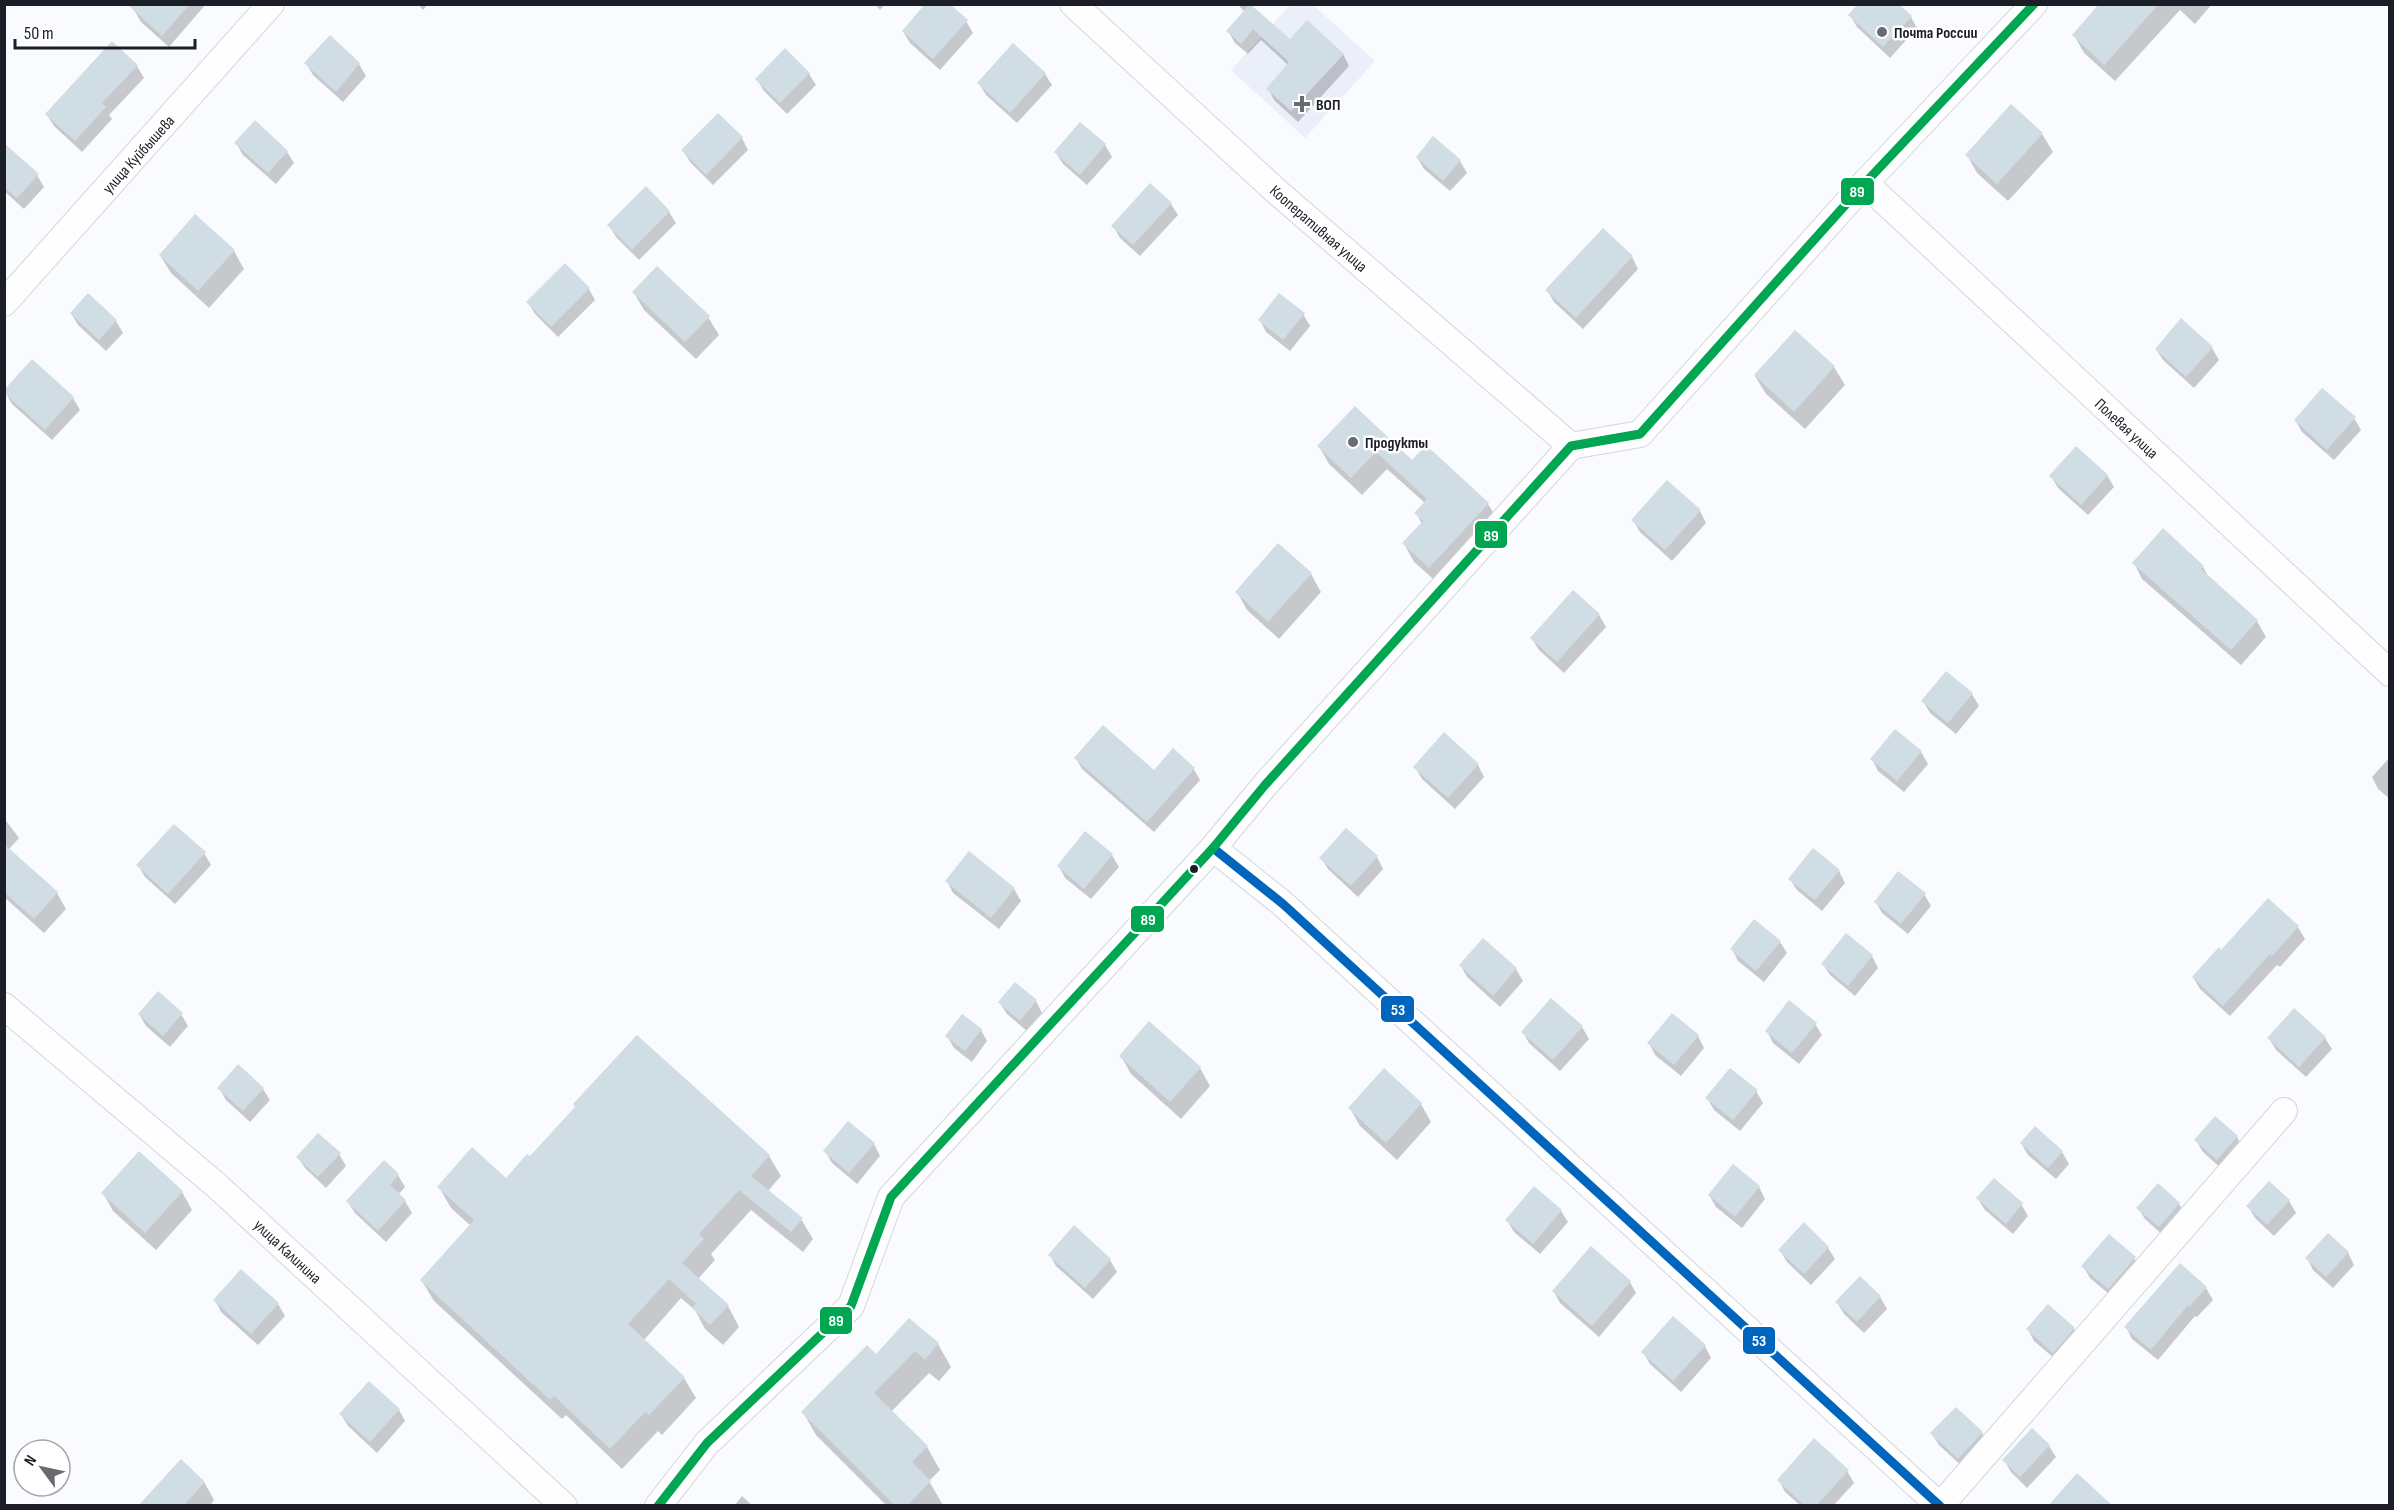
<svg xmlns="http://www.w3.org/2000/svg" width="2394" height="1510" viewBox="0 0 2394 1510" font-family="'Sofia Sans Condensed',sans-serif">
<rect width="100%" height="100%" fill="#f9fbfe"/>
<path fill="#ebeffa" d="M1290,5H1313L1375,61L1305,138L1231,70Z"/>
<g fill="#0003">
<path d="M139,4H206L169,47L141,22L134,10Z"/>
<path d="M418,4H428L423,10Z"/>
<path d="M875,4H885L880,10Z"/>
<path d="M1237,4H1249L1290,41L1343,54L1349,66L1298,122L1275,101L1268,89L1288,65L1261,40L1248,54L1235,43L1228,31L1245,12Z"/>
<path d="M2101,4H2212L2195,24L2180,10L2115,81L2084,53L2074,35Z"/>
<path d="M1850,15L1911,17L1917,28L1890,58L1857,27Z"/>
<path d="M966,21L973,33L940,70L910,43L903,31Z"/>
<path d="M330,38L359,64L366,76L343,102L313,75L306,63Z"/>
<path d="M137,66L144,78L109,115L112,119L82,152L54,126L47,115Z"/>
<path d="M809,74L816,85L787,114L764,91L757,79Z"/>
<path d="M1045,74L1052,85L1017,123L986,95L979,83Z"/>
<path d="M2042,134L2053,152L2008,201L1977,173L1967,155Z"/>
<path d="M742,138L748,150L713,185L690,162L683,150Z"/>
<path d="M1433,139L1460,161L1467,173L1450,191L1424,169L1417,157Z"/>
<path d="M236,143L287,152L294,163L276,184L243,155Z"/>
<path d="M4,145L37,175L44,187L24,209L4,191Z"/>
<path d="M1105,145L1112,157L1087,185L1063,164L1056,153Z"/>
<path d="M1171,204L1178,215L1140,256L1120,238L1113,226Z"/>
<path d="M669,212L676,223L639,260L616,237L609,225Z"/>
<path d="M234,251L244,269L209,308L171,273L160,255Z"/>
<path d="M1632,257L1638,269L1583,329L1554,302L1547,290Z"/>
<path d="M589,289L595,300L558,337L535,314L528,302Z"/>
<path d="M634,293L708,317L719,335L696,359L644,310Z"/>
<path d="M88,295L116,321L123,333L106,351L78,325L71,313Z"/>
<path d="M1303,314L1310,326L1290,351L1266,332L1260,320Z"/>
<path d="M2181,321L2212,348L2219,360L2194,388L2163,360L2156,349Z"/>
<path d="M1795,332L1834,367L1845,385L1805,429L1766,394L1755,376Z"/>
<path d="M5,392L73,398L80,410L52,440L12,404Z"/>
<path d="M1355,408L1412,462L1426,447L1488,504L1499,522L1440,585L1414,562L1404,544L1422,524L1416,513L1425,503L1387,469L1362,495L1329,464L1319,446Z"/>
<path d="M2354,418L2361,430L2334,460L2302,432L2295,420Z"/>
<path d="M2107,475L2114,487L2088,515L2058,488L2051,476Z"/>
<path d="M1700,511L1706,523L1672,561L1640,532L1633,520Z"/>
<path d="M1279,545L1311,574L1321,592L1279,639L1247,610L1237,592Z"/>
<path d="M2134,563L2203,567L2210,579L2257,621L2266,637L2241,665L2142,579Z"/>
<path d="M1599,615L1606,627L1564,673L1539,650L1532,639Z"/>
<path d="M1947,673L1972,694L1979,706L1956,734L1930,713L1923,701Z"/>
<path d="M1921,752L1928,764L1904,792L1878,771L1872,759Z"/>
<path d="M2390,757V799L2378,789L2372,777Z"/>
<path d="M1076,758L1154,772L1193,768L1200,780L1154,832L1082,769Z"/>
<path d="M1478,765L1484,777L1455,809L1422,779L1415,767Z"/>
<path d="M4,818L19,838L9,849L57,893L66,909L44,933L4,897Z"/>
<path d="M204,853L211,865L175,904L145,877L138,865Z"/>
<path d="M1112,855L1119,867L1091,899L1065,878L1059,866Z"/>
<path d="M1377,857L1383,869L1358,897L1328,869L1321,858Z"/>
<path d="M1839,871L1845,883L1822,911L1797,890L1790,879Z"/>
<path d="M947,881L1014,889L1021,901L999,929L953,893Z"/>
<path d="M1924,894L1931,906L1908,934L1882,913L1876,902Z"/>
<path d="M2268,900L2298,927L2305,939L2280,967L2277,965L2230,1016L2200,989L2193,977L2221,952Z"/>
<path d="M1483,940L1516,969L1523,981L1500,1007L1467,977L1461,966Z"/>
<path d="M1780,942L1787,953L1764,982L1738,961L1732,949Z"/>
<path d="M1872,956L1878,968L1855,996L1830,975L1823,964Z"/>
<path d="M1551,1000L1582,1027L1589,1039L1560,1071L1529,1043L1523,1032Z"/>
<path d="M1036,1001L1042,1013L1027,1031L1007,1014L1000,1003Z"/>
<path d="M139,1014H181L188,1026L170,1047L146,1026Z"/>
<path d="M1815,1024L1822,1035L1799,1064L1773,1043L1767,1031Z"/>
<path d="M981,1030L987,1041L972,1062L954,1048L947,1036Z"/>
<path d="M1698,1036L1704,1048L1681,1076L1655,1055L1649,1043Z"/>
<path d="M2269,1038H2325L2332,1049L2306,1077L2276,1050Z"/>
<path d="M1121,1056L1200,1068L1210,1086L1181,1119L1131,1074Z"/>
<path d="M1384,1071L1421,1104L1431,1122L1397,1160L1360,1126L1350,1108Z"/>
<path d="M219,1088L263,1089L270,1100L250,1122L226,1100Z"/>
<path d="M1756,1091L1763,1103L1740,1131L1714,1110L1707,1098Z"/>
<path d="M2035,1128L2062,1152L2069,1164L2056,1179L2028,1155L2021,1143Z"/>
<path d="M2237,1137L2243,1149L2224,1171L2203,1152L2196,1140Z"/>
<path d="M874,1144L880,1156L857,1184L832,1163L825,1151Z"/>
<path d="M339,1154L346,1166L326,1188L305,1168L298,1157Z"/>
<path d="M769,1156L781,1176L768,1191L801,1219L813,1239L803,1252L751,1210L711,1254L715,1260L698,1279L728,1306L739,1327L723,1345L705,1329L695,1310L681,1298L644,1340L684,1378L696,1398L662,1435L658,1431L622,1469L566,1415L562,1419L434,1301L422,1281L471,1226L451,1208L439,1187L506,1180L530,1158Z"/>
<path d="M384,1162L398,1175L405,1187L398,1195L405,1201L412,1213L386,1242L355,1213L348,1202Z"/>
<path d="M1759,1187L1765,1199L1742,1228L1716,1207L1709,1195Z"/>
<path d="M182,1192L192,1210L156,1250L113,1211L103,1193Z"/>
<path d="M1978,1199L2021,1204L2028,1216L2013,1234L1985,1210Z"/>
<path d="M2289,1201L2296,1213L2274,1236L2255,1218L2248,1206Z"/>
<path d="M2179,1204L2186,1216L2166,1238L2145,1219L2138,1208Z"/>
<path d="M1561,1211L1568,1222L1540,1254L1514,1232L1507,1220Z"/>
<path d="M1074,1228L1110,1260L1117,1272L1093,1299L1056,1266L1050,1255Z"/>
<path d="M1828,1248L1835,1259L1811,1285L1787,1262L1780,1250Z"/>
<path d="M2348,1253L2354,1265L2333,1288L2313,1270L2307,1258Z"/>
<path d="M2134,1258L2141,1270L2116,1300L2090,1278L2083,1266Z"/>
<path d="M2181,1265L2206,1288L2213,1300L2197,1317L2195,1316L2158,1360L2132,1339L2126,1327Z"/>
<path d="M1860,1279L1880,1297L1887,1309L1864,1333L1844,1314L1837,1302Z"/>
<path d="M1630,1282L1636,1293L1599,1337L1560,1303L1554,1292Z"/>
<path d="M215,1300L278,1304L285,1316L258,1345L221,1312Z"/>
<path d="M2028,1329H2074L2081,1340L2061,1364L2034,1341Z"/>
<path d="M938,1344L951,1367L939,1381L929,1373L891,1412L927,1447L940,1470L929,1481L943,1505L887,1506L816,1435L803,1412L876,1356Z"/>
<path d="M1705,1346L1711,1358L1681,1392L1650,1364L1643,1352Z"/>
<path d="M1956,1409L1982,1433L1989,1445L1966,1470L1939,1445L1932,1434Z"/>
<path d="M399,1410L405,1421L377,1453L348,1426L341,1414Z"/>
<path d="M2032,1430L2049,1446L2056,1457L2027,1488L2011,1472L2004,1460Z"/>
<path d="M1847,1471L1854,1483L1833,1506H1801L1785,1492L1779,1480Z"/>
<path d="M204,1482L214,1500L210,1506H141Z"/>
<path d="M742,1496L753,1506H734Z"/>
</g>
<g fill="#d1dde5">
<path d="M127,4H190L162,36Z"/>
<path d="M925,4H950L968,20L933,59L902,31Z"/>
<path d="M1250,4L1290,39L1307,20L1344,54L1291,111L1266,89L1289,62L1253,29L1241,44L1226,31Z"/>
<path d="M1858,4H1899L1912,16L1883,47L1848,15Z"/>
<path d="M2099,4H2159L2104,65L2072,35Z"/>
<path d="M330,35L360,63L336,92L304,63Z"/>
<path d="M112,41L138,65L102,103L106,107L75,141L45,114Z"/>
<path d="M1013,43L1046,73L1010,113L977,83Z"/>
<path d="M785,48L810,73L780,103L755,79Z"/>
<path d="M2011,104L2043,133L1997,184L1965,155Z"/>
<path d="M718,113L743,137L706,175L681,150Z"/>
<path d="M255,120L288,151L268,173L234,143Z"/>
<path d="M1080,122L1106,144L1080,175L1054,152Z"/>
<path d="M1433,136L1461,160L1443,181L1416,157Z"/>
<path d="M4,143L39,174L17,198L4,187Z"/>
<path d="M1150,183L1172,203L1133,245L1111,226Z"/>
<path d="M646,186L670,211L632,250L607,225Z"/>
<path d="M195,214L235,250L198,291L159,255Z"/>
<path d="M1603,228L1633,256L1576,318L1545,290Z"/>
<path d="M565,263L590,288L551,327L526,302Z"/>
<path d="M657,266L710,316L685,342L632,292Z"/>
<path d="M88,293L117,320L99,340L70,313Z"/>
<path d="M1279,293L1305,313L1283,340L1258,320Z"/>
<path d="M2181,318L2213,347L2186,377L2155,349Z"/>
<path d="M1795,330L1835,366L1794,412L1754,375Z"/>
<path d="M32,359L74,397L45,430L4,393V390Z"/>
<path d="M2322,388L2356,417L2327,450L2294,420Z"/>
<path d="M1355,406L1412,460L1426,445L1489,503L1429,568L1402,543L1423,521L1414,513L1427,499L1376,452L1351,478L1317,446Z"/>
<path d="M2076,446L2108,475L2081,505L2049,476Z"/>
<path d="M1667,480L1701,510L1665,550L1631,520Z"/>
<path d="M2163,528L2204,566L2201,569L2258,620L2231,650L2132,563Z"/>
<path d="M1278,543L1312,573L1268,622L1235,592Z"/>
<path d="M1573,590L1600,614L1557,662L1530,638Z"/>
<path d="M1946,671L1973,693L1948,723L1921,701Z"/>
<path d="M1103,725L1154,770L1173,748L1195,768L1147,822L1074,758Z"/>
<path d="M1895,729L1922,751L1897,781L1870,759Z"/>
<path d="M1444,732L1479,764L1448,798L1413,767Z"/>
<path d="M174,824L206,852L168,894L136,865Z"/>
<path d="M1346,828L1378,856L1351,886L1319,858Z"/>
<path d="M1085,831L1113,854L1084,889L1057,866Z"/>
<path d="M4,844L58,892L34,919L4,892Z"/>
<path d="M1813,848L1840,870L1815,900L1788,879Z"/>
<path d="M969,851L1015,888L991,918L945,881Z"/>
<path d="M1898,871L1926,893L1901,924L1874,902Z"/>
<path d="M2268,898L2299,926L2272,956L2270,954L2223,1006L2192,977L2219,947L2221,950Z"/>
<path d="M1754,919L1781,941L1756,971L1730,949Z"/>
<path d="M1846,933L1873,955L1848,986L1821,964Z"/>
<path d="M1483,938L1517,968L1493,996L1459,965Z"/>
<path d="M1015,982L1037,1000L1020,1021L998,1002Z"/>
<path d="M158,991L183,1013L163,1036L138,1014Z"/>
<path d="M1551,998L1583,1026L1553,1060L1521,1032Z"/>
<path d="M1789,1000L1817,1023L1792,1053L1765,1031Z"/>
<path d="M2294,1008L2326,1037L2299,1067L2267,1038Z"/>
<path d="M1672,1013L1699,1035L1674,1065L1647,1043Z"/>
<path d="M962,1014L982,1029L965,1051L945,1036Z"/>
<path d="M1149,1021L1201,1067L1170,1102L1119,1056Z"/>
<path d="M637,1035L770,1155L751,1176L803,1218L791,1232L739,1190L699,1234L704,1239L682,1263L729,1305L710,1325L692,1308L696,1304L669,1279L628,1324L685,1377L649,1415L645,1412L610,1449L554,1396L550,1400L420,1280L474,1220L437,1187L472,1147L506,1178L527,1154L530,1156L575,1107L573,1104Z"/>
<path d="M238,1064L264,1088L243,1111L217,1088Z"/>
<path d="M1384,1068L1422,1103L1386,1143L1348,1108Z"/>
<path d="M1730,1068L1758,1090L1733,1120L1705,1098Z"/>
<path d="M2215,1116L2238,1136L2217,1160L2194,1140Z"/>
<path d="M848,1121L875,1143L849,1173L823,1151Z"/>
<path d="M2035,1126L2063,1151L2048,1168L2020,1143Z"/>
<path d="M318,1133L341,1153L318,1177L296,1157Z"/>
<path d="M139,1151L183,1191L145,1233L101,1193Z"/>
<path d="M384,1160L399,1174L390,1185L406,1200L378,1231L346,1201Z"/>
<path d="M1733,1164L1760,1186L1735,1217L1708,1195Z"/>
<path d="M1994,1178L2023,1203L2006,1224L1976,1198Z"/>
<path d="M2269,1181L2290,1200L2267,1225L2246,1206Z"/>
<path d="M2158,1183L2180,1203L2159,1227L2136,1208Z"/>
<path d="M1534,1186L1562,1210L1533,1244L1505,1220Z"/>
<path d="M1804,1222L1829,1247L1804,1274L1778,1250Z"/>
<path d="M1074,1225L1111,1259L1085,1288L1048,1255Z"/>
<path d="M2328,1233L2349,1252L2326,1277L2305,1258Z"/>
<path d="M2109,1234L2136,1257L2108,1289L2081,1266Z"/>
<path d="M1591,1246L1631,1281L1592,1326L1552,1291Z"/>
<path d="M2180,1263L2207,1287L2189,1307L2188,1305L2151,1350L2124,1327Z"/>
<path d="M241,1269L279,1303L251,1334L213,1300Z"/>
<path d="M1860,1276L1881,1296L1857,1322L1835,1302Z"/>
<path d="M2048,1304L2075,1328L2053,1353L2026,1329Z"/>
<path d="M1673,1316L1706,1345L1673,1381L1641,1352Z"/>
<path d="M909,1318L939,1343L925,1360L915,1351L874,1393L928,1446L912,1462L931,1481L907,1506H895L801,1412L867,1345L876,1354Z"/>
<path d="M369,1381L400,1409L370,1442L339,1414Z"/>
<path d="M1956,1407L1983,1432L1958,1459L1930,1433Z"/>
<path d="M2032,1428L2050,1445L2020,1477L2002,1460Z"/>
<path d="M1814,1438L1849,1470L1816,1506H1805L1777,1480Z"/>
<path d="M181,1459L205,1482L183,1506H138Z"/>
<path d="M2077,1473L2113,1506H2048Z"/>
</g>
<g fill="none" stroke-linecap="round" stroke-linejoin="round">
<g stroke="#d3d6dc" stroke-width="28">
<g id="street">
<path d="M1073,4L1275,190L1571,446"/>
<path d="M1865,183L2390,673"/>
<path d="M4,303L271,4"/>
<path d="M1213,848L1283,904L1940,1506"/>
<path d="M4,1006L216,1185L564,1506"/>
<path d="M658,1506L707,1443L851,1306L891,1197L1213,848L1265,785L1571,446L1640,434L1865,183L2034,4"/>
<path d="M1940,1506L2284,1111"/>
</g>
</g>
<use href="#street" stroke="#fefeff" stroke-width="26"/>
<g stroke="#fff" stroke-width="14">
<path id="bus-1" d="M1213,848L1283,904L1940,1506"/>
</g>
<g stroke="#fff" stroke-width="14">
<path id="bus-2" d="M658,1506L707,1443L851,1306L891,1197L1213,848L1265,785L1571,446L1640,434L1865,183L2034,4"/>
</g>
<use href="#bus-1" stroke="#0065bd" stroke-width="9"/>
<use href="#bus-2" stroke="#00a651" stroke-width="9"/>
</g>
<g fill="#696b72" stroke="#fff" stroke-width="2">
<circle cx="1882" cy="32" r="6"/>
<path d="M1299 95h6v6h6v6h-6v6h-6v-6h-6v-6h6z"/>
<circle cx="1353" cy="442" r="6"/>
</g>
<circle fill="#1b1e26" stroke="#fff" stroke-width="2" cx="1194" cy="869" r="5"/>
<g text-anchor="middle" stroke-width="5" stroke-linejoin="round" paint-order="stroke">
<g font-size="16" font-weight="bold" fill="#1b1e26" stroke="#fff" text-anchor="start">
<text x="1894" y="38">Почта России</text>
<text x="1316" y="110">ВОП</text>
<text x="1365" y="448">Продукты</text>
</g>
<g font-size="16" fill="#1b1e26" stroke="#fff">
<text transform="translate(138 154) rotate(-48)" y="6">улица Куйбышева</text>
<text transform="translate(1319 228) rotate(41)" y="6">Кооперативная улица</text>
<text transform="translate(2127 428) rotate(43)" y="6">Полевая улица</text>
<text transform="translate(288 1251) rotate(43)" y="6">улица Калинина</text>
</g>
</g>
<g stroke="#fff" stroke-width="2">
<rect x="1840" y="177" width="35" height="29" rx="6" fill="#00a651"/>
<rect x="1474" y="520" width="34" height="29" rx="6" fill="#00a651"/>
<rect x="1130" y="905" width="35" height="28" rx="6" fill="#00a651"/>
<rect x="1380" y="995" width="35" height="28" rx="6" fill="#0065bd"/>
<rect x="819" y="1306" width="34" height="29" rx="6" fill="#00a651"/>
<rect x="1742" y="1326" width="34" height="29" rx="6" fill="#0065bd"/>
</g>
<g font-size="16" text-anchor="middle" font-weight="bold" fill="#fff">
<text x="1857" y="197">89</text>
<text x="1491" y="541">89</text>
<text x="1148" y="925">89</text>
<text x="1398" y="1015">53</text>
<text x="836" y="1326">89</text>
<text x="1759" y="1346">53</text>
</g>
<rect width="2394" height="1510" fill="none" stroke="#1b1e26" stroke-width="12"/>
<g transform="translate(42 1468) rotate(303)"><circle r="28" fill="#ffffff" stroke="#a4a5a8" stroke-width="1.5"/>
<path d="M0-4.5L10 22L0 15L-10 22Z" fill="#696b72"/>
<text y="-9" font-size="16" font-weight="bold" text-anchor="middle" fill="#1b1e26">N</text>
</g>
<path d="M15 39v9h180v-9" fill="none" stroke="#1b1e26" stroke-width="3"/>
<text x="24" y="39" font-size="18" fill="#1b1e26" stroke="#ffffff" stroke-width="4.5" paint-order="stroke">50 m</text>
</svg>
